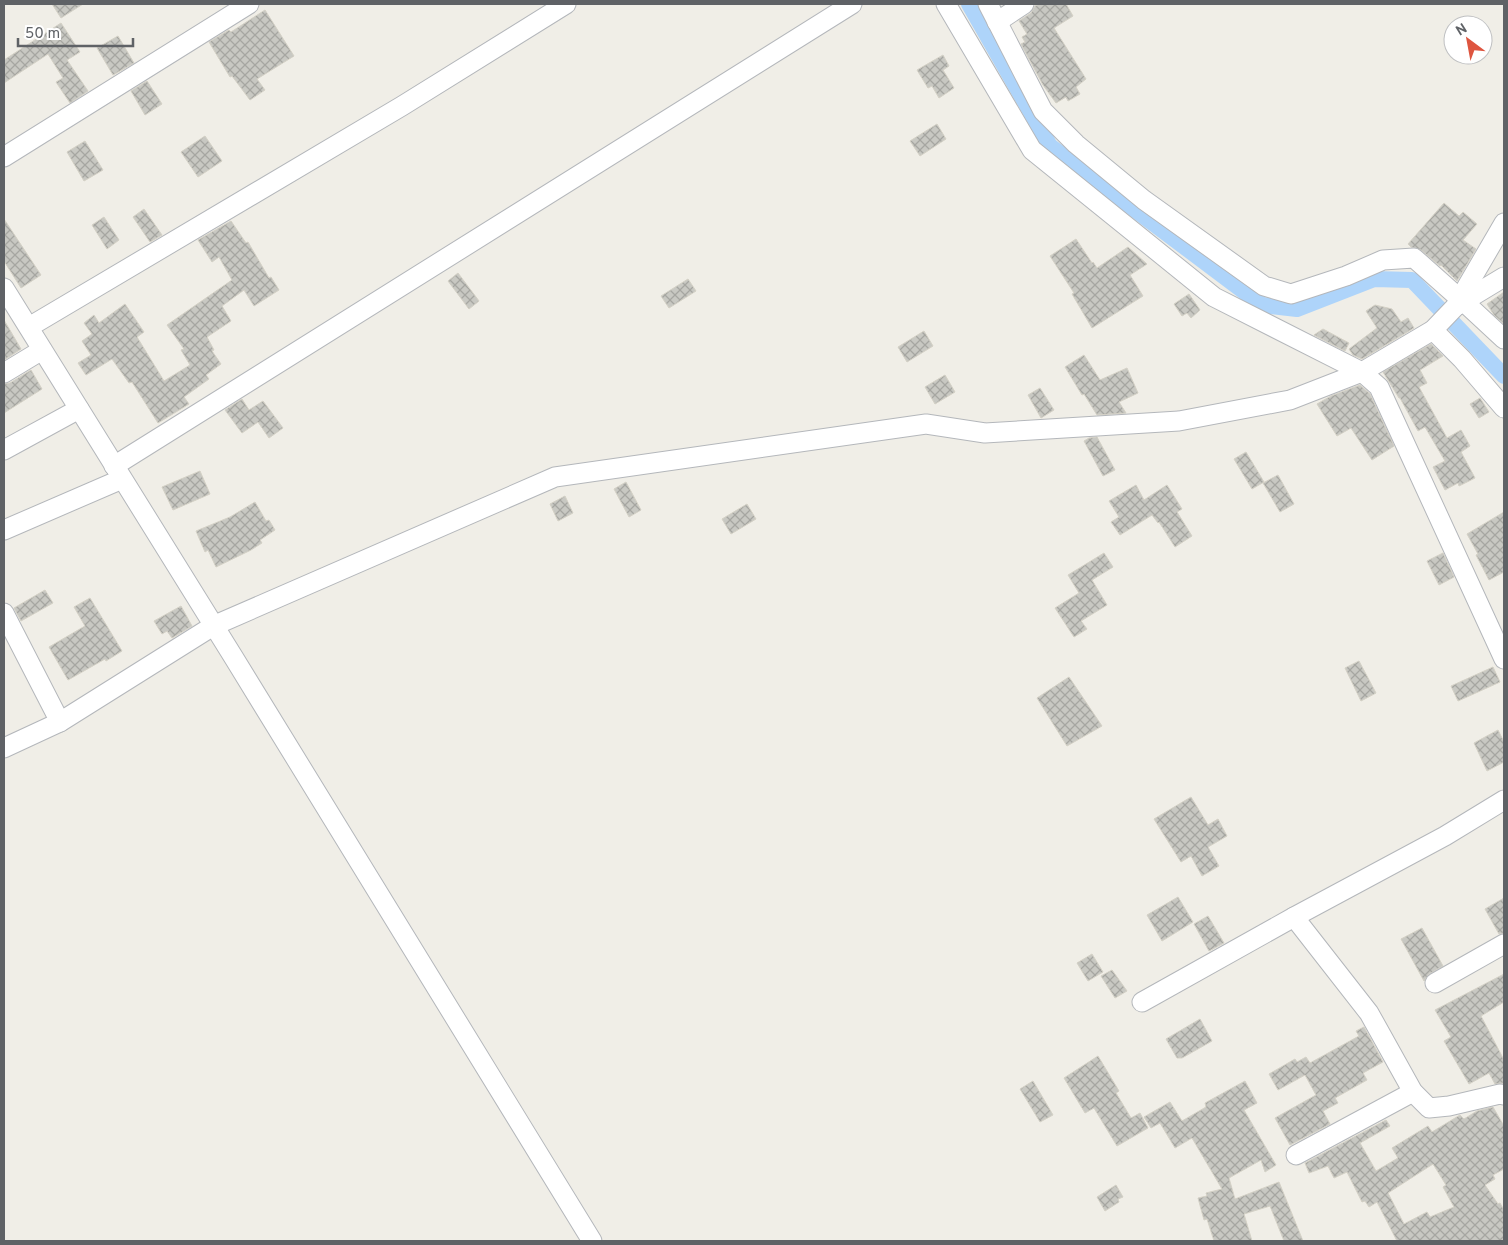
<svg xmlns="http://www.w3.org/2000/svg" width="1508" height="1245" viewBox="0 0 1508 1245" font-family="Overpass,sans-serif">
<defs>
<pattern id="building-cross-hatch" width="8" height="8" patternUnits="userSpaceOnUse" patternTransform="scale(1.25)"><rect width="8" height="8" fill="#c8c8c2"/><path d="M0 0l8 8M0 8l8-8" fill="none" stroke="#a6a6a1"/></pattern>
</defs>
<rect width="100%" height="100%" fill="#f0eee7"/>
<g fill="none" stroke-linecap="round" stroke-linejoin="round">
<path stroke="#aed4fa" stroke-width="16" d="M969,4L1050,146L1262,305L1297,309L1374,279L1412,280L1504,376"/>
</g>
<g fill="url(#building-cross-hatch)" stroke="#d4d1c6" fill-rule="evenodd">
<path d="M52,4H83L61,18Z"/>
<path d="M1039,4H1066L1073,16L1054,28L1086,79L1076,87L1080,94L1068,101L1066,97L1056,103L1043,85L1021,44L1025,42L1022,37L1027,34L1019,21L1031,13L1035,6Z"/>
<path d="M265,10L294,56L257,79L265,90L250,100L232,76L230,77L209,42L229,30L231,32Z"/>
<path d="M61,23L80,52L67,60L88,91L70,103L56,82L63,78L48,54L4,83V60Z"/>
<path d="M118,36L134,63L113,75L97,48Z"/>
<path d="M943,55L949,66L943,70L954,88L939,98L932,86L928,88L917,70Z"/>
<path d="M147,81L162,104L145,115L131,91Z"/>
<path d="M937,124L946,139L920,156L910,141Z"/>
<path d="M205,136L222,161L198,177L181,152Z"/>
<path d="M85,141L103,170L84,181L67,152Z"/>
<path d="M1444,203L1459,216L1463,212L1477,224L1463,240L1476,249L1457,281L1441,265L1440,266L1421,250L1411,247L1408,244Z"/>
<path d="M144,209L162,235L150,242L133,217Z"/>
<path d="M104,217L119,240L107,249L92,225Z"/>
<path d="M4,219L41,275L21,288L4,261Z"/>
<path d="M231,221L246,243L248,242L269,278L271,277L279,290L254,306L244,290L222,306L231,321L207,337L214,350L212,351L221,364L206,375L209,379L184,397L189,404L158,423L132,382L129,383L112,359L86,375L78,363L91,355L82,341L92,334L84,323L94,315L99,323L125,304L144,332L137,337L164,381L190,365L181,350L184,349L167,325L232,280L219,257L212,262L198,240Z"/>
<path d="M1076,239L1092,263L1093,262L1097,268L1128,247L1147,264L1130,275L1143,296L1092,328L1072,294L1074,293L1050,256Z"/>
<path d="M458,273L479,301L469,309L448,281Z"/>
<path d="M688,279L696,291L669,308L661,296Z"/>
<path d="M1504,292V324L1494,315L1487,304Z"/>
<path d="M1189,294L1200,310L1191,318L1187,313L1182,316L1174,304Z"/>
<path d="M1375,305L1392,309L1401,322L1408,318L1414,328L1362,359L1353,355L1349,349L1377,328L1366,311Z"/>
<path d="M4,320L21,349L4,360Z"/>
<path d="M1323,329L1349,343L1345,351L1314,335Z"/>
<path d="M924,331L933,346L907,362L898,347Z"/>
<path d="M1431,344L1443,356L1420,370L1427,383L1419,387L1447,438L1461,430L1470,446L1461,452L1475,478L1459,486L1458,483L1445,490L1433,467L1445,461L1425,427L1418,431L1400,398H1399L1383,372Z"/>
<path d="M1084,355L1100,380L1127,368L1138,393L1119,402L1126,413L1097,415L1084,394L1082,395L1065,367Z"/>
<path d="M31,370L42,389L4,413V384L10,383Z"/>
<path d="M945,375L955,392L935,404L925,387Z"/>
<path d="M1360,385L1370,394L1394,446L1372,460L1351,428L1337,436L1317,404L1331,396Z"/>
<path d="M1040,388L1054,410L1041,418L1028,395Z"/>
<path d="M1480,398L1489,412L1479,418L1470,404Z"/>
<path d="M242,399L249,410L263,401L283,428L269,438L258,422L242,433L225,410Z"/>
<path d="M1097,437L1115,470L1103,476L1084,441L1089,438Z"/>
<path d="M1246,452L1264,482L1252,489L1234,459Z"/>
<path d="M200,471L210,494L173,510L162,487Z"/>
<path d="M1278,475L1294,504L1280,512L1263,483Z"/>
<path d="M626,482L641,510L629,517L614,489Z"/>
<path d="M1136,485L1144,500L1167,485L1182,509L1177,512L1192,536L1175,547L1159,522L1158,523L1152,515L1120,535L1111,522L1119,517L1109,501Z"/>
<path d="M565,496L573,513L558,521L550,504Z"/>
<path d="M255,502L266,521L269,520L275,530L260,540L262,543L251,550L216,567L208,550L205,552L196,531L230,517Z"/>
<path d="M747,504L756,519L731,534L722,519Z"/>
<path d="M1504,512V572L1489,580L1476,555L1478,554L1467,534Z"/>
<path d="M1104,553L1113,567L1092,580L1107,605L1081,621L1087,629L1074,637L1055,608L1079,593L1068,575Z"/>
<path d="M1443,553L1454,577L1439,585L1427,561Z"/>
<path d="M45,590L53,603L21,621L14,608Z"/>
<path d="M90,598L122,651L106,661L105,659L68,680L49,647L85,626L74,607Z"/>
<path d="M181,606L192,626L172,638L167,631L162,634L154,621Z"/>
<path d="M1359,661L1376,693L1361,701L1345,668Z"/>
<path d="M1493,667L1500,682L1458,701L1451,686Z"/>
<path d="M1069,677L1102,726L1067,746L1037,698Z"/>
<path d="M1498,730L1504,742V762L1487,771L1474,743Z"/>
<path d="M1191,797L1208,825L1218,819L1227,836L1208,847L1219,866L1202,876L1191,856L1181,862L1154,819Z"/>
<path d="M1178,897L1193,922L1162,941L1147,915Z"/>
<path d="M1504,898V933L1499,934L1485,909Z"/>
<path d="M1208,916L1224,943L1209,951L1194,924Z"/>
<path d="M1422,928L1443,966L1429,974L1424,981L1401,939Z"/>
<path d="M1092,954L1103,972L1088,981L1077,963Z"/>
<path d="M1112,970L1127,991L1115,998L1101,976Z"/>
<path d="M1504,974V1002L1481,1016L1504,1060V1083L1495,1084L1489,1073L1469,1084L1444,1041L1451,1037L1435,1010Z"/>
<path d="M1200,1019L1212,1041L1182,1058H1177L1166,1039Z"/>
<path d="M1364,1027L1383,1062L1363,1073L1367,1080L1335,1098L1338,1103L1323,1111L1330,1124L1290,1145L1275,1118L1316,1095L1305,1075L1278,1090L1269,1074L1295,1059L1297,1062L1306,1057L1310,1063L1359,1036L1356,1031Z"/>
<path d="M1098,1056L1119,1091L1116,1093L1131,1118L1140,1113L1148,1128L1117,1146L1094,1108L1085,1113L1064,1078Z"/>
<path d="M1033,1081L1053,1115L1040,1122L1020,1089Z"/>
<path d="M1245,1081L1257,1103L1244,1110L1276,1165L1265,1172L1261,1160L1229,1178L1235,1199L1279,1182L1303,1241H1284L1270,1206L1244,1214L1252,1241H1214L1207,1219L1204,1220L1198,1198L1207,1196L1206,1193L1222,1189L1192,1138L1175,1148L1160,1123L1151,1128L1144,1117L1170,1102L1182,1121L1206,1107L1205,1103Z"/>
<path d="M1493,1107L1504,1126V1169L1493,1175L1495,1179L1485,1185L1498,1204L1500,1203L1504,1210V1241H1397L1377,1202L1369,1207L1365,1201L1362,1202L1347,1172L1334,1178L1328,1166L1309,1173L1305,1163L1386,1120L1390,1126L1360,1143L1376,1171L1398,1158L1392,1148L1428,1126L1432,1132L1460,1115L1464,1119L1477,1111ZM1433,1164L1446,1185L1443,1187L1454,1207L1430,1217L1427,1212L1404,1224L1388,1193Z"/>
<path d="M1116,1185L1123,1197L1118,1199L1119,1202L1105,1211L1097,1197Z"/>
</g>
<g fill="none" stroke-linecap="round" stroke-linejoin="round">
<g stroke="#b4b7bb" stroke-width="21">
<g id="street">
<path d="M946,4L1032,150L1214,297L1362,372L1379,387L1504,659"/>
<path d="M988,4L1043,111L1076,144L1144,200L1264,286L1291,294L1346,276L1383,260L1414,258L1459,298"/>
<path d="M997,22L1024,4"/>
<path d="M4,157L249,4"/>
<path d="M4,288L234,658L592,1241"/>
<path d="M1463,301L1504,339"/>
<path d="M1456,306L1504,277"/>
<path d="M29,327L402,106L566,4"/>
<path d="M1433,330L1462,359L1504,408"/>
<path d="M4,373L42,350"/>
<path d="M4,450L79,409"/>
<path d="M114,466L852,4"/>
<path d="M4,530L122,479"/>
<path d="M4,613L60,722"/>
<path d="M4,748L60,722L213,626L555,477L926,424L985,433L1179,421L1290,400L1362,372L1433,330L1455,307L1504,223"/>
<path d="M1294,917L1369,1013L1413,1092L1429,1108L1449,1106L1500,1094L1504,1095"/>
<path d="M1435,983L1504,944"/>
<path d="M1142,1002L1294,917L1445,836L1504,800"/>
<path d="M1296,1155L1413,1092"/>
</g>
</g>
<use href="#street" stroke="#fff" stroke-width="19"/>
</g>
<rect width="1508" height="1245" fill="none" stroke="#5f6266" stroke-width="10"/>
<g transform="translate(1468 40) rotate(328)"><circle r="24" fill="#ffffff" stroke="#bfc0c2"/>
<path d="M0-4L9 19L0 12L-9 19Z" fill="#de553f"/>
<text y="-8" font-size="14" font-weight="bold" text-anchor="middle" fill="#5f6266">N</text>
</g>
<path d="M18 38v8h115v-8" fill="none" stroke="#5f6266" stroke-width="2.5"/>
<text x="25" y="38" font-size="15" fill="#5f6266" stroke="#ffffff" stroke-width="4" paint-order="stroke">50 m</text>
</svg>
